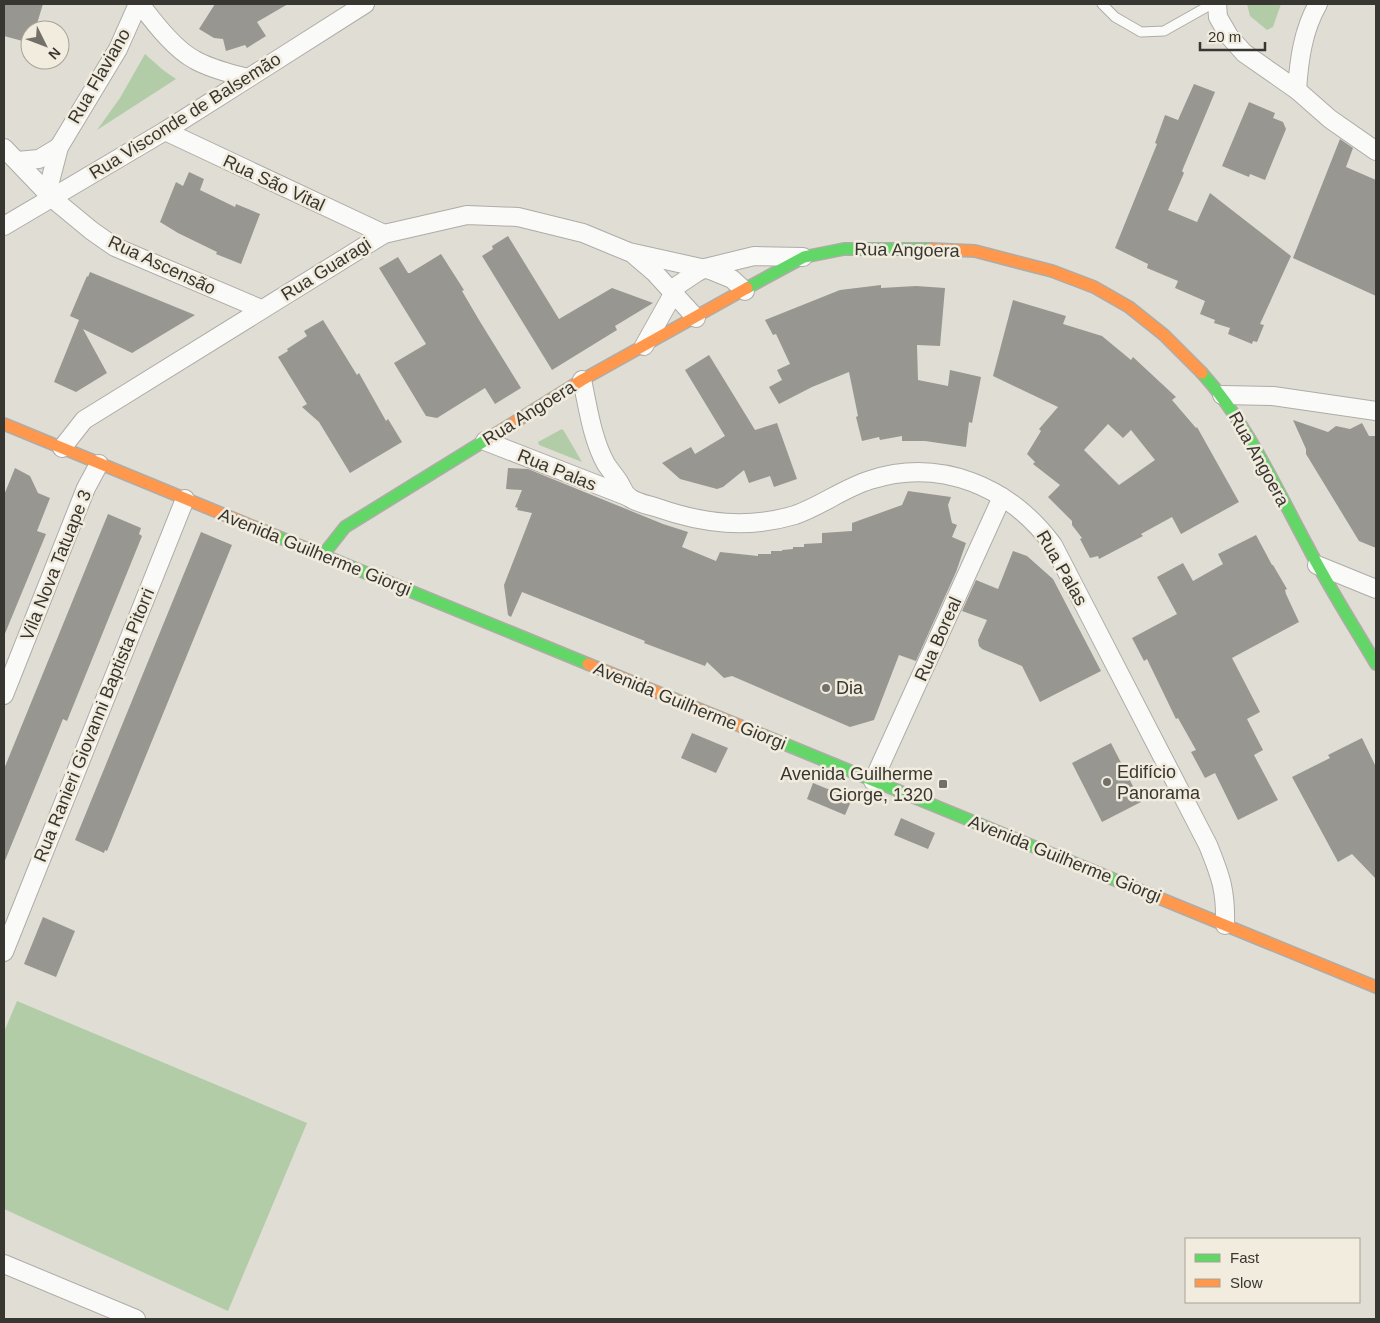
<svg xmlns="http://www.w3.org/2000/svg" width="1380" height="1323" viewBox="0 0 1380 1323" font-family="Arial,sans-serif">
<rect width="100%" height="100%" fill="#e0ddd5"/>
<g fill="#b2cca8">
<path d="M1247,4H1281L1273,27L1267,30L1250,16Z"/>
<path d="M145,54L163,70L176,79L97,130L120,98Z"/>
<path d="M562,429L564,431L582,462L539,445L538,442Z"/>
<path d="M17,1001L307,1123L228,1311L4,1209V1032Z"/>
</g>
<g fill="#989690" fill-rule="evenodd">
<path d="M4,4H43L35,30H30V43L4,36Z"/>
<path d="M215,4H288L257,22L266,36L247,48L245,45L226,51L223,39L214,38L199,29Z"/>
<path d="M1194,84L1215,92L1182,171L1184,173L1168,210L1197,222L1210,193L1291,256L1260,324L1264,325L1257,342L1253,341L1252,344L1228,334L1230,328L1214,323L1215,320L1200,314L1205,301L1175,288L1178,281L1147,268L1148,264L1115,248L1157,144L1155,143L1165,115L1178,120Z"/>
<path d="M1249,102L1275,113L1273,118L1283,122L1286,129L1265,180L1250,174L1249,177L1222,166Z"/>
<path d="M1340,139L1353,148L1346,167L1376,180V296L1293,258Z"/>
<path d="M189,172L204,179L200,190L235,207L236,204L260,214L241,264L216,254L217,252L178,233L160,222L176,182L183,186Z"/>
<path d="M508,236L559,319L612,288L653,303L615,326L617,330L552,370L482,256L493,249L492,246Z"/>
<path d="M441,254L464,290L462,291L479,320L521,388L495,404L485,388L437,418L426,416L394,363L426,344L379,268L398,257L408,273H410Z"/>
<path d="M90,272L195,315L132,353L83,329L107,373L76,392L54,382L79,320L70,316L87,276L88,277Z"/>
<path d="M881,285V288L916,286L945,288L940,346L917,345L918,380L948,386L950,370L981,377L972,423L969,422L966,447L925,441H902V436L880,440L879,437L862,441L856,417L858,416L849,372L812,387L779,404L769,387L782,380L777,370L790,364L776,334L773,335L765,320L840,290Z"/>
<path d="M1013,300L1066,316L1063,324L1102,336L1131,360L1133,357L1176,397L1172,400L1196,428L1197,427L1239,502L1181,534L1172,517L1141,534L1143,536L1099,559L1098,556L1090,558L1080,539L1082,538L1072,525V521L1048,497L1060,485L1033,464L1035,462L1027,454L1041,431L1039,429L1058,407L993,376ZM1108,424L1123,438L1131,430L1155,460L1119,485L1084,450Z"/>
<path d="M323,320L357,375L359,373L386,421L388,419L402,442L350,473L319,422L302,407L307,404L278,357L288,351L287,349L307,336L304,331Z"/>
<path d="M709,355L755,430L777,423L797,479L774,487L770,476L749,483L744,470L723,487L717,489L680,479L662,463L691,447L695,454L725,436L685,370Z"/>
<path d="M1293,420L1328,432L1336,426L1350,429L1362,423L1369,436H1376V548L1359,541L1306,454V449Z"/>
<path d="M15,468L30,476L38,493L50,498L37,531L46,534L4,636V495Z"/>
<path d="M508,468L528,469L663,524L688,532L682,547L716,561L720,552L758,556V554H771V551H782V550L793,549V547H804V544L822,543V533L852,531V523L902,505L908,491L951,497L948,505L952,523L957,525L952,537L966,543L956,572L916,661L899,655L874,720L850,727L732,676L724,678L707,662L705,666L644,643L645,641L522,592L511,617L508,615L504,585L532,513L517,510L518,508L515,507L522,490L506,489Z"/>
<path d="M108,514L141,528L139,534L142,536L67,721L63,719L4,863V769Z"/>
<path d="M201,532L232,545L107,851L105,850L104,853L75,840Z"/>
<path d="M1256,535L1272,565H1273L1287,589L1285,590L1286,594L1299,622L1232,658L1260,712L1247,719L1263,750L1254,755L1278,800L1238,820L1215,773L1205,778L1191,752L1196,750L1178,718L1176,719L1147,659L1144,661L1132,638L1177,614L1157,577L1183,563L1193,581L1223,564L1218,554Z"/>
<path d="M1013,551L1027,556L1053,579L1101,671L1040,702L1022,666L982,649L979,646L978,640L987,620L962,611L976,580L998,589Z"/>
<path d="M692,733L728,748L716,773L681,758Z"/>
<path d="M1362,738L1376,767V879L1352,854L1338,862L1292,777L1330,758L1328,755Z"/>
<path d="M1111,743L1141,802L1102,822L1072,763Z"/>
<path d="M813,783L852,799L845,815L807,799Z"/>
<path d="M901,818L935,833L928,849L894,835Z"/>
<path d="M43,917L75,931L56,977L24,964Z"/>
</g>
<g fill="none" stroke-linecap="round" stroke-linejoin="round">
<g stroke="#aeaca6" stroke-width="11">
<path id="lane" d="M1102,4L1115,17L1141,32L1164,31L1212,4"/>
</g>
<g stroke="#aeaca6" stroke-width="20">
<g id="street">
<path d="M140,4C154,22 174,49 195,60C211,69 229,73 247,78"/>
<path d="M1217,4L1218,17L1229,36L1244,53L1297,90C1299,60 1303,30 1318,4"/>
<path d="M1297,90L1330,119L1376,151"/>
<path d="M165,131L384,234"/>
<path d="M4,148L52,198L92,231L115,247L261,309"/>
<path d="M17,161L39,159L59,147"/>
<path d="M47,193L59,147L118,49L138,4"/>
<path d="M4,226L165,131L365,4"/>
<path d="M634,255L655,273L696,318"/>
<path d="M644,346L678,285L696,273L705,268L754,256L803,257"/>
<path d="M582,380C588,407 592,439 606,464C610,470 615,476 619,482C622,487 625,495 630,498C637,503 649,505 658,508C704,524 748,529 795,515C821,506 844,488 870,480C941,457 1010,487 1053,545L1208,845C1221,877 1226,891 1225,925"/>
<path d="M1222,395L1273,396L1376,411"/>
<path d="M485,441L629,497"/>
<path d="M62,448L84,420L384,234L467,215L518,217L583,233L629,252L710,270L732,279L745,291"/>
<path d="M1317,565L1376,589"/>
<path d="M4,695L86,488L99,464"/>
<path d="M873,781L1002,497"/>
<path d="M4,952L185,499"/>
<path d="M4,1264L136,1319"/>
</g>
</g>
<g stroke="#aeaca6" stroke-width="14">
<g id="fast">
<path d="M747,288L804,257L844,249H930"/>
<path d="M1202,373C1247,423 1275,486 1307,545C1328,586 1353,625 1376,664"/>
<path d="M276,536L588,664"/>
<path d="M323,555L345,527L489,438"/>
<path d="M765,736L1159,898"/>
</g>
</g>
<g stroke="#aeaca6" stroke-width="14">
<g id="slow">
<path d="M930,249L975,251L1052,271L1094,287L1129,307L1164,335L1202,373"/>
<path d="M4,424L276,536"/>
<path d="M489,438L582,380L747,288"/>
<path d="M588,664L765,736"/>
<path d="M1159,898L1376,987"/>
</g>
</g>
<use href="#lane" stroke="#fafaf9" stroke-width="9"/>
<use href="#street" stroke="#fafaf9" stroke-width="18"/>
<use href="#fast" stroke="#63d668" stroke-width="11"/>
<use href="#slow" stroke="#ff974d" stroke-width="11"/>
</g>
<g fill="#73706a" stroke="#f1ecde" stroke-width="2">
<circle cx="826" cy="688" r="5"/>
<circle cx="1107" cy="782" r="5"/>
<rect x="938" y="779" width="10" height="10" rx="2.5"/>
</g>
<g text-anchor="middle" stroke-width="5" stroke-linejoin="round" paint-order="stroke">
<g font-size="18" fill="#383630" stroke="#f1ecde">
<text transform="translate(99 76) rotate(-60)" y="6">Rua Flaviano</text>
<text transform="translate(185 116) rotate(-32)" y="6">Rua Visconde de Balsemão</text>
<text transform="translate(274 183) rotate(25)" y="6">Rua São Vital</text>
<text transform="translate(907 250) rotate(1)" y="6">Rua Angoera</text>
<text transform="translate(162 265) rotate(25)" y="6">Rua Ascensão</text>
<text transform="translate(326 269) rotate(-32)" y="6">Rua Guaragi</text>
<text transform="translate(529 413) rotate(-32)" y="6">Rua Angoera</text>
<text transform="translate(1259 459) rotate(61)" y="6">Rua Angoera</text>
<text transform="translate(557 470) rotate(22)" y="6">Rua Palas</text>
<text transform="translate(315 552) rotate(22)" y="6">Avenida Guilherme Giorgi</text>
<text transform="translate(56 565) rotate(-68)" y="6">Vila Nova Tatuape 3</text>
<text transform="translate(1062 568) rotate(60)" y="6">Rua Palas</text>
<text transform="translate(938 639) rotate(-66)" y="6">Rua Boreal</text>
<text transform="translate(690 706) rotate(22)" y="6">Avenida Guilherme Giorgi</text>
<text transform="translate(94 725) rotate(-68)" y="6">Rua Ranieri Giovanni Baptista Pitorri</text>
<text transform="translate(1065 859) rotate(22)" y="6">Avenida Guilherme Giorgi</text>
</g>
<g font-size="18" fill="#383630" stroke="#f1ecde" text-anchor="start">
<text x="836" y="694">Dia</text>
<text x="1117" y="778">Edifício<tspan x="1117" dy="21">Panorama</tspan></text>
<text x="933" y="780" text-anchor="end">Avenida Guilherme<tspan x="933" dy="21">Giorge, 1320</tspan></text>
</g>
</g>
<rect width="1380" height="1323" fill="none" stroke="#383630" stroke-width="10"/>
<rect x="1185" y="1238" width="175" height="65" fill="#f1ecde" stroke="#a7a398"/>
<rect x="1195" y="1254" width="25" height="8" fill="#63d668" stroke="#a7a398"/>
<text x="1230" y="1263" font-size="15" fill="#383630">Fast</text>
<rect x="1195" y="1279" width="25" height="8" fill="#ff974d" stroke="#a7a398"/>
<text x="1230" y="1288" font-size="15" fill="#383630">Slow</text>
<g transform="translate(45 45) rotate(132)"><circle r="24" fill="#f1ecde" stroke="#a7a398"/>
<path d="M0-4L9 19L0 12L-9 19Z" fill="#73706a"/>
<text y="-8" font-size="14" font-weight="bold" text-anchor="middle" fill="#383630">N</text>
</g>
<path d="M1200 42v8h65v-8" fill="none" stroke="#383630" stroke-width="2.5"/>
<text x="1208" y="42" font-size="15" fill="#383630" stroke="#f1ecde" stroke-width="4" paint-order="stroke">20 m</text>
</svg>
